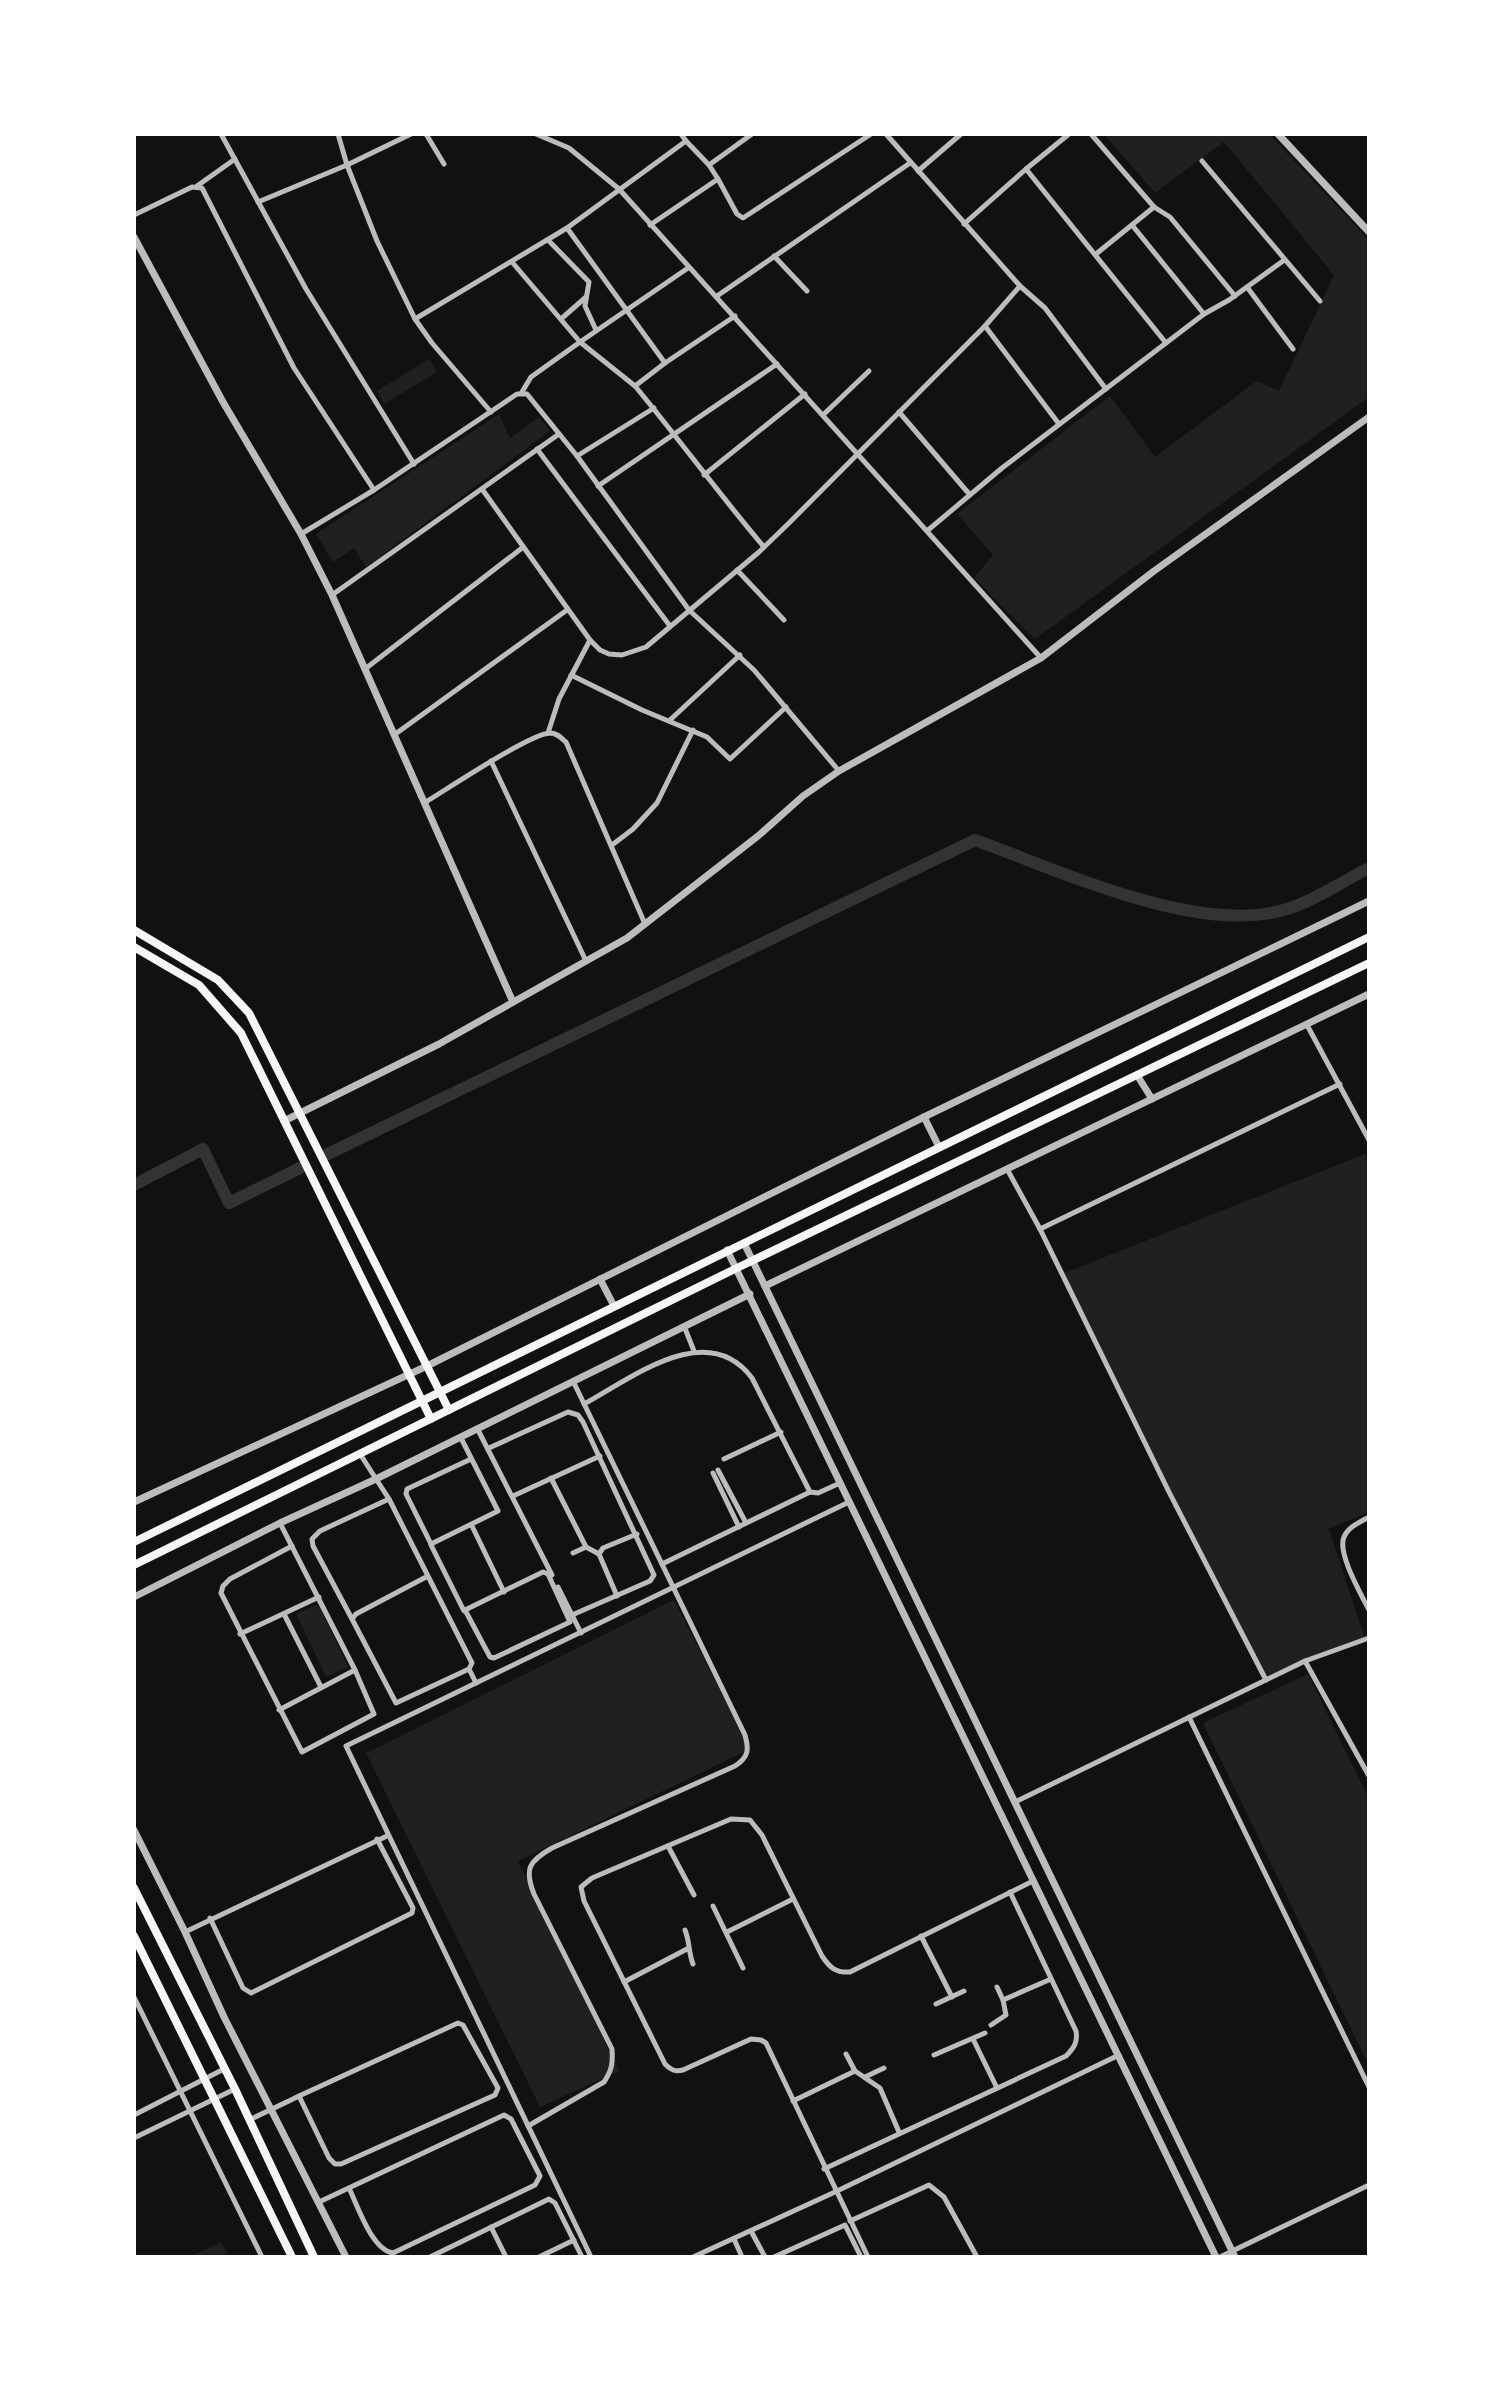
<svg xmlns="http://www.w3.org/2000/svg" width="1503" height="2391" viewBox="0 0 1503 2391" font-family="Commissioner,sans-serif">
<rect width="100%" height="100%" fill="#111"/>
<g fill="#202020">
<path d="M1104,134H1269L1369,240V397L1035,639L974,578L993,555L957,514L1110,396L1155,457L1257,381L1279,391L1334,275L1224,142L1155,193Z"/>
<path d="M429,359L437,372L384,404L377,391Z"/>
<path d="M499,414L510,438L539,417L550,431L366,567L354,548L333,562L316,534Z"/>
<path d="M1365,1154L1369,1163V1512L1329,1529L1365,1639L1266,1680L1062,1274Z"/>
<path d="M674,1600L750,1749L518,1861L619,2071L540,2107L366,1753Z"/>
<path d="M318,1604L348,1667L326,1677L296,1614Z"/>
<path d="M1308,1674L1369,1799V2066L1203,1723Z"/>
<path d="M221,2242L229,2257H190Z"/>
</g>
<g fill="none" stroke-linecap="round" stroke-linejoin="round">
<g stroke="#333" stroke-width="12">
<path d="M328,1154L975,840C1059,870 1199,937 1287,909C1312,902 1345,880 1369,868"/>
<path d="M134,1185L203,1149L229,1203L300,1168"/>
</g>
<g stroke="#bcbcbc" stroke-width="5">
<path d="M221,134L306,289L414,464"/>
<path d="M338,134L347,165L377,241L415,319L432,343L491,412"/>
<path d="M426,134L444,164"/>
<path d="M536,134L569,148L619,189L1041,658"/>
<path d="M1091,134L1154,207L1170,217L1235,296"/>
<path d="M686,141L709,165"/>
<path d="M1202,161L1320,301"/>
<path d="M1026,169L1069,134"/>
<path d="M918,171L961,134"/>
<path d="M718,179L737,214L743,218L871,134"/>
<path d="M197,186L235,159"/>
<path d="M258,202L347,165L411,134"/>
<path d="M134,215L192,187L202,188L294,368L374,490"/>
<path d="M964,224L1026,169L1166,343"/>
<path d="M650,225L718,179L709,165L752,134"/>
<path d="M1132,225L1204,314"/>
<path d="M567,228L665,363"/>
<path d="M548,240L589,282L585,306L596,330"/>
<path d="M1096,254L1154,207"/>
<path d="M774,256L807,291"/>
<path d="M512,262L580,342L531,377L522,392"/>
<path d="M688,268L580,342L635,386L665,363L735,316"/>
<path d="M1020,286L1045,308L1106,389"/>
<path d="M1247,287L1293,349"/>
<path d="M717,296L910,163"/>
<path d="M415,319L567,228L686,141L681,134"/>
<path d="M561,319L586,297"/>
<path d="M985,326L1059,424"/>
<path d="M635,386C679,439 719,494 764,547"/>
<path d="M899,412L970,495"/>
<path d="M823,415L869,371"/>
<path d="M537,449L670,626"/>
<path d="M577,456L654,408"/>
<path d="M704,475L805,394"/>
<path d="M598,486L777,364"/>
<path d="M482,489L590,640L600,650L609,654L622,655L646,647L759,552L788,524L985,326L1020,286L886,134"/>
<path d="M927,531L1002,468L1204,314L1229,300L1283,261"/>
<path d="M301,534L374,490L517,394H527L577,456L689,610L754,670L839,771"/>
<path d="M737,570L784,620"/>
<path d="M332,595L559,434"/>
<path d="M365,669L522,548"/>
<path d="M571,675L642,710L707,737L730,759L786,707"/>
<path d="M670,720L740,655"/>
<path d="M548,733L559,699L590,640"/>
<path d="M394,735L567,610"/>
<path d="M491,761L586,961"/>
<path d="M424,803C446,790 529,734 550,733C557,733 561,738 566,742L645,924"/>
<path d="M612,845L633,829L657,803L693,730"/>
<path d="M1307,1025L1369,1140"/>
<path d="M1007,1169L1040,1229L1169,1492L1266,1680"/>
<path d="M1040,1229L1340,1084"/>
<path d="M684,1326L694,1351"/>
<path d="M584,1404C632,1378 707,1318 752,1378L810,1492L818,1493L840,1483"/>
<path d="M477,1428L552,1575"/>
<path d="M461,1438L498,1511L431,1544L406,1494L407,1489L471,1459"/>
<path d="M489,1448L568,1412L578,1415L583,1422L654,1575L650,1581L572,1615"/>
<path d="M360,1454L389,1499L472,1663L469,1669L396,1703L352,1619L356,1614L428,1576"/>
<path d="M724,1459L781,1432"/>
<path d="M718,1470L746,1523"/>
<path d="M713,1473L739,1527"/>
<path d="M551,1478L586,1547L599,1554"/>
<path d="M513,1496L600,1456"/>
<path d="M1369,1517C1360,1522 1348,1527 1344,1537C1337,1553 1361,1594 1369,1610"/>
<path d="M472,1526L504,1592"/>
<path d="M431,1545L464,1611"/>
<path d="M292,1546L230,1579L223,1586L221,1593L302,1752L374,1714L355,1670"/>
<path d="M573,1553L586,1547"/>
<path d="M662,1564L810,1492"/>
<path d="M543,1572L548,1574L570,1622L494,1658L490,1657L465,1610Z"/>
<path d="M558,1587L581,1633"/>
<path d="M617,1596L599,1554L603,1548L637,1534"/>
<path d="M284,1614L321,1687"/>
<path d="M352,1619L313,1546L312,1539L320,1531L389,1499"/>
<path d="M240,1634L319,1597"/>
<path d="M1305,1661L1369,1776"/>
<path d="M469,1669L476,1683"/>
<path d="M279,1710L355,1670L280,1523"/>
<path d="M1189,1717L1369,2087"/>
<path d="M1015,1802L1305,1661L1369,1638"/>
<path d="M668,1846L694,1895"/>
<path d="M713,1906L743,1968"/>
<path d="M210,1918L243,1988L251,1993L412,1913L413,1908L377,1839"/>
<path d="M685,1930C690,1942 688,1951 693,1964"/>
<path d="M185,1932L387,1836"/>
<path d="M727,1932L793,1899"/>
<path d="M921,1936L952,1997"/>
<path d="M624,1982L687,1949"/>
<path d="M997,1987L1003,2000"/>
<path d="M134,1997L262,2257"/>
<path d="M936,2004L964,1991"/>
<path d="M991,2025L1006,2015L1003,2000L1051,1979"/>
<path d="M973,2039L997,2088"/>
<path d="M846,2054L855,2071L880,2088L899,2132"/>
<path d="M934,2055L985,2033"/>
<path d="M865,2077L884,2068"/>
<path d="M793,2101L855,2071"/>
<path d="M134,2115L224,2069"/>
<path d="M249,2120L293,2099L299,2096L458,2023L463,2025L498,2088L495,2095L341,2164H335L329,2158L299,2096"/>
<path d="M528,2126L604,2082C612,2070 613,2063 612,2049L534,1894C524,1869 529,1861 552,1848L735,1766C749,1757 749,1749 745,1735L573,1381"/>
<path d="M134,2138L235,2089"/>
<path d="M824,2169L1066,2056C1074,2048 1078,2042 1076,2031L1010,1892"/>
<path d="M319,2202L504,2115L511,2119L540,2176L535,2185L393,2253C372,2250 358,2207 349,2188"/>
<path d="M850,2221L929,2185L944,2197L977,2257"/>
<path d="M491,2227L506,2257"/>
<path d="M751,2231L765,2257"/>
<path d="M734,2239L742,2257"/>
<path d="M430,2257L549,2199L555,2203L582,2257"/>
<path d="M539,2257L574,2240"/>
<path d="M591,2257L346,1746L849,1502"/>
<path d="M693,2257L835,2192L1119,2055"/>
<path d="M774,2257L845,2225L861,2257"/>
<path d="M868,2257L766,2043L761,2040L751,2039L683,2070C675,2072 671,2070 665,2064L584,1901L581,1887L592,1878L731,1819L750,1820L762,1835L822,1956C830,1968 836,1973 850,1972L1033,1881"/>
<path d="M1220,2257L1369,2185"/>
</g>
<g stroke="#bcbcbc" stroke-width="7">
<path d="M1278,134L1369,232"/>
<path d="M134,237L223,402L301,534L332,595L513,1002"/>
<path d="M1137,1075L1152,1099"/>
<path d="M924,1117L939,1147"/>
<path d="M284,1121L439,1044L627,938L758,836L803,796L839,771L1041,658L1154,571L1369,417"/>
<path d="M744,1243L1235,2257"/>
<path d="M727,1250L1216,2257"/>
<path d="M600,1279L614,1306"/>
<path d="M765,1286L1369,994"/>
<path d="M134,1502L427,1366L924,1117L1369,901"/>
<path d="M134,1597L280,1523L376,1479L750,1294"/>
<path d="M134,1830L185,1932L224,2017L346,2257"/>
</g>
<g stroke="#f5f5f5" stroke-width="8">
<path d="M134,930L218,980L249,1013L449,1410"/>
<path d="M134,947L199,985L241,1033L431,1419"/>
<path d="M134,1542L1369,937"/>
<path d="M134,1565L737,1268L1369,963"/>
<path d="M134,1888L235,2089L314,2257"/>
<path d="M134,1936L292,2257"/>
</g>
</g>
<rect width="1503" height="2391" fill="none" stroke="#ffffff" stroke-width="272"/>
</svg>
